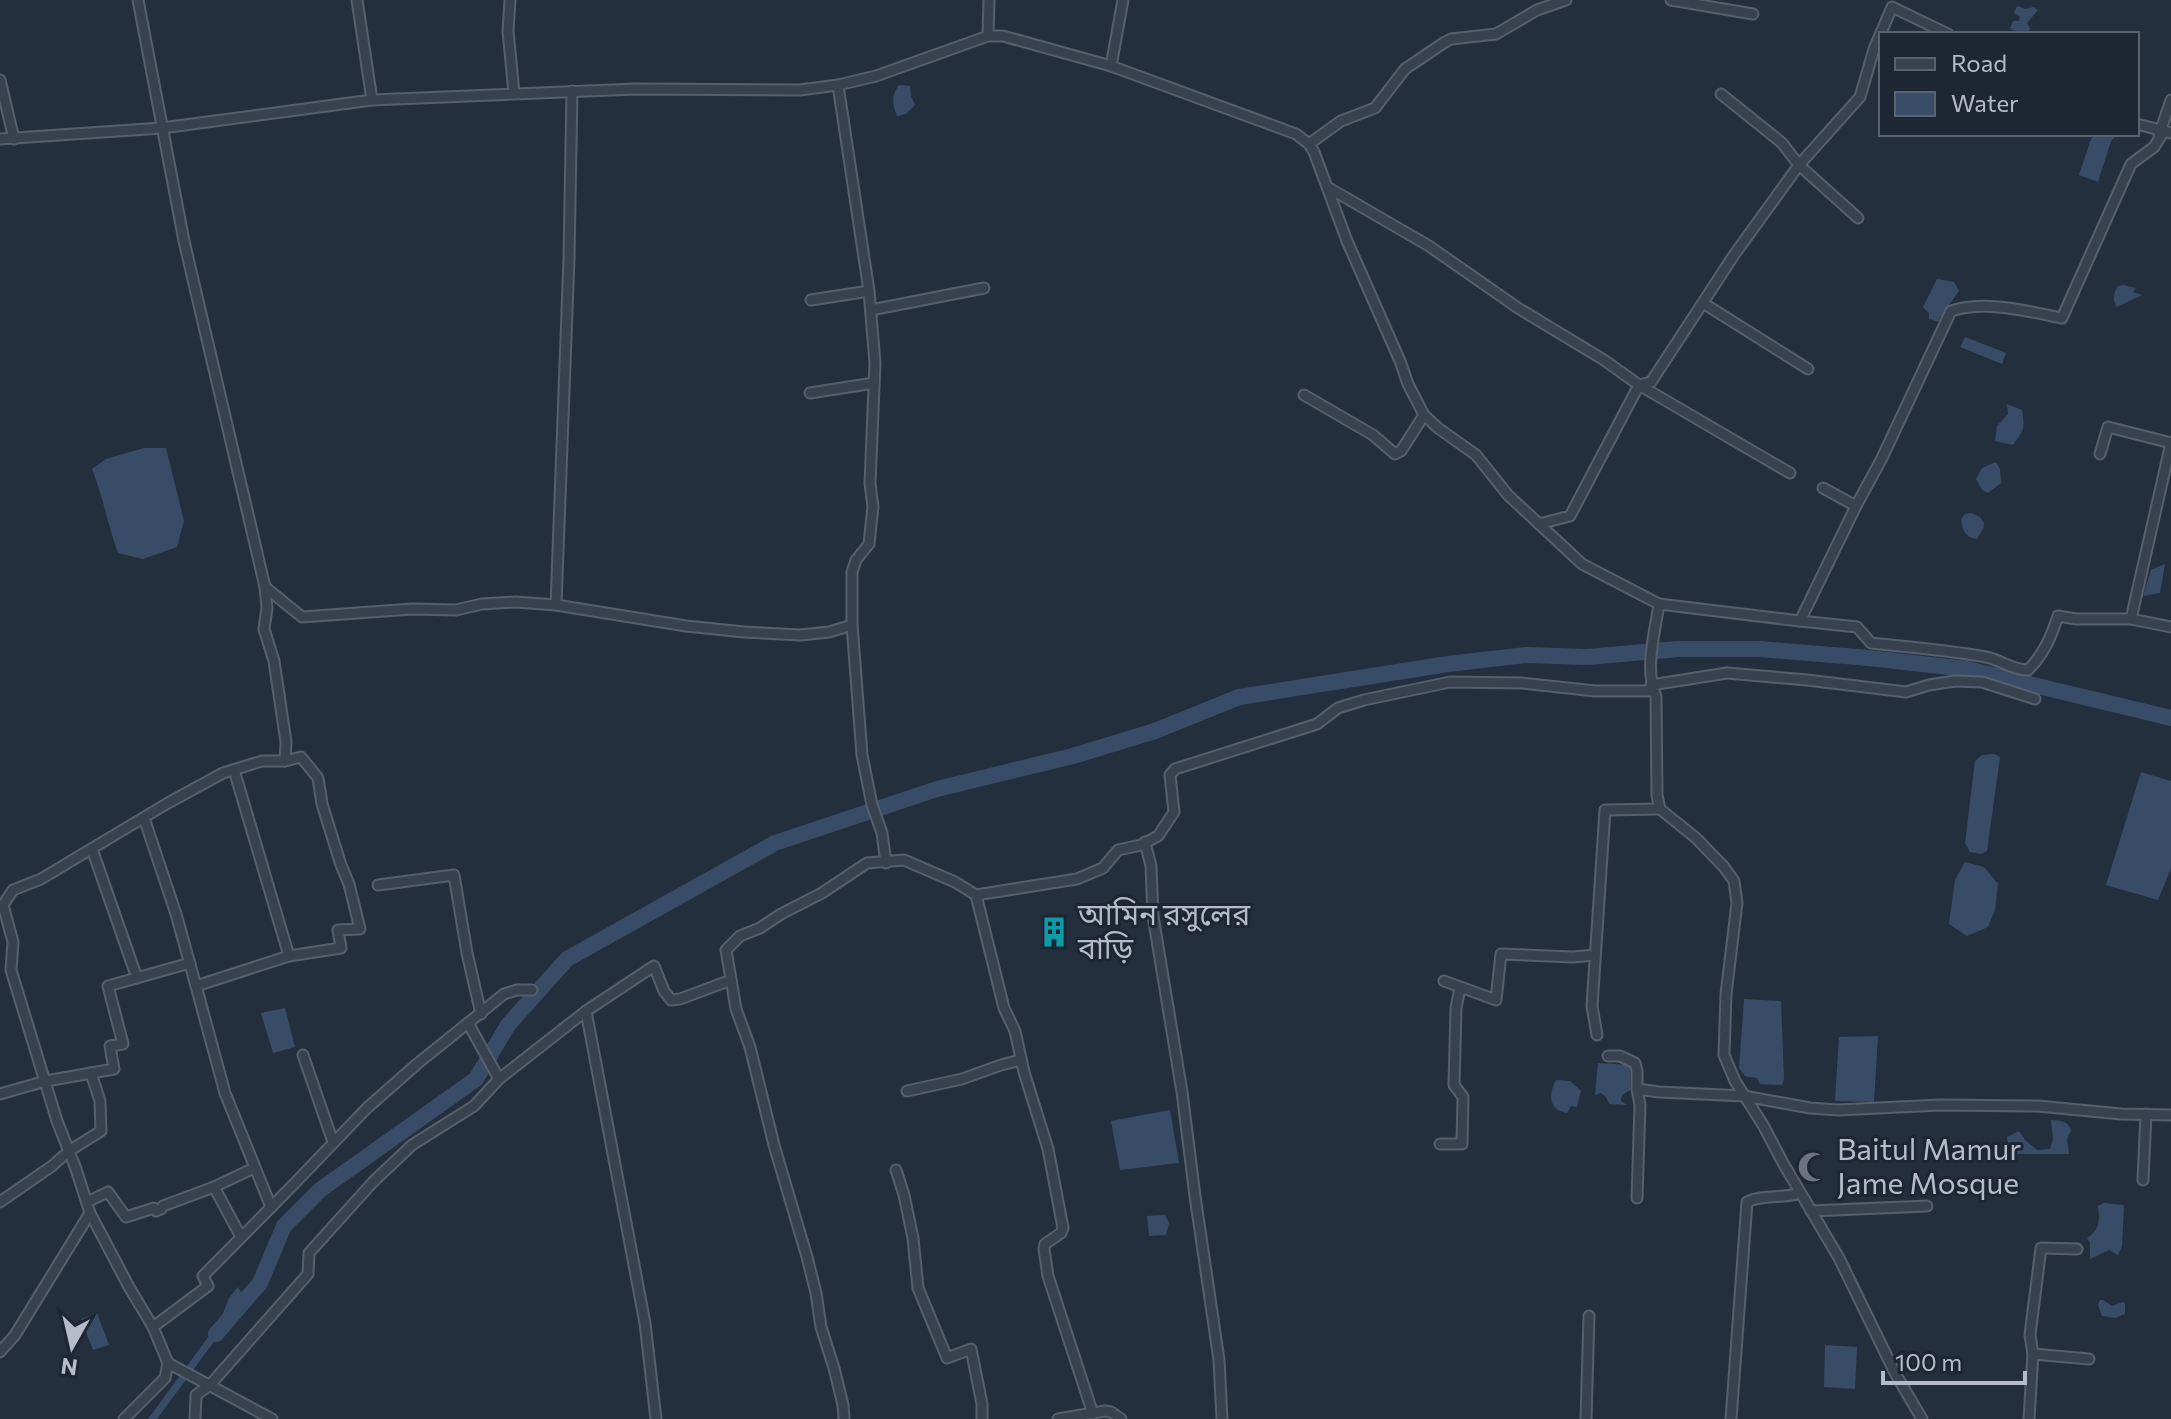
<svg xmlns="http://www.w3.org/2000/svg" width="2171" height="1419" viewBox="0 0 2171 1419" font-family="Commissioner,'Noto Sans Bengali',sans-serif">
<rect width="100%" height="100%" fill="#242f3e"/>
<g fill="#394c67">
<path d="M2017,6L2025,9L2034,7L2038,10L2027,23L2030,28L2028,34L2010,29L2013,21H2019L2020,17L2014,13Z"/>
<path d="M899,85L910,86L911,96L915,105L906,114L897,116C892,103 891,96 899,85Z"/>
<path d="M2095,134H2118L2111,141L2098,182L2079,175L2091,139Z"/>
<path d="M1937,279L1954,282L1959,291L1947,308L1944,318L1940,317L1939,322L1929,319V313L1923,307Z"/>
<path d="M2124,285L2136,288L2133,292L2142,295L2117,307C2112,299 2113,294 2118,286Z"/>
<path d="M1965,337L2006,353L2002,364L1960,347Z"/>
<path d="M2007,404L2022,410C2025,430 2024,430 2013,445L1995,441L1997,426L2008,414Z"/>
<path d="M144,448H166L184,521L177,547L143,559L118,553C108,525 103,497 92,469L106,459Z"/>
<path d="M1996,462L2000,469L2001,483L1988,493L1982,490L1976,479L1982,468Z"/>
<path d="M1971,513L1980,517L1984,523L1983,529L1977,539C1966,538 1962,530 1961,519L1965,514Z"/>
<path d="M2165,564L2160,593L2143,596L2151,570Z"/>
<path d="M1995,754L2000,757L1987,851L1981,854L1970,852L1965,843L1975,761L1982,755Z"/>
<path d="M2141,772L2171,781V868L2158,900L2106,885Z"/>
<path d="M1965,862L1984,867L1998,884L1995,910L1988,927L1967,936L1949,924L1955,880Z"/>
<path d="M1744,999L1781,1001L1784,1079L1782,1085L1760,1084L1757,1078L1745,1076L1739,1068Z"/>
<path d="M285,1008L295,1047L273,1053L261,1013Z"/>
<path d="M1878,1036L1874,1102L1835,1101L1839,1037Z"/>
<path d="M1598,1063L1630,1065V1090C1625,1094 1621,1093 1621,1101L1627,1105L1609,1104L1606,1097L1601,1093L1595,1095Z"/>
<path d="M1556,1080L1570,1081L1581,1091L1577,1107L1571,1106L1567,1113C1549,1110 1548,1095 1556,1080Z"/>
<path d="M1170,1110L1179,1163L1120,1170L1111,1121Z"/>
<path d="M2051,1120C2061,1121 2067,1120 2071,1130L2067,1139L2069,1154H2010L2007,1137L2019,1131L2025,1140L2037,1150L2050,1149L2053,1139Z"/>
<path d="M2104,1203L2124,1205L2122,1246L2118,1255L2109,1250L2090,1259V1243L2087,1238C2100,1230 2100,1220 2098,1206Z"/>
<path d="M1165,1215L1169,1223L1166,1235L1149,1236L1147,1216Z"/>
<path d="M238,1287L242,1294L235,1301L227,1324L157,1419H148L220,1321L229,1298Z"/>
<path d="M2100,1300H2103L2112,1306L2123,1302L2125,1304V1314L2115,1318L2102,1316L2098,1305Z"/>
<path d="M97,1313L109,1345L93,1350L81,1319Z"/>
<path d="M1825,1345L1857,1347L1855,1389L1824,1387Z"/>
</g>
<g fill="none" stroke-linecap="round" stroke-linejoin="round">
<path stroke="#394c67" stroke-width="16" d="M216,1334L260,1283L284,1226L320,1190L476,1079L508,1025L567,959L775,843L937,789L1073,756L1155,731L1239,697L1448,664L1526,655L1588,657L1678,649H1759L1869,658L1967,669L2171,718"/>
<g stroke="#565f6c" stroke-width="13">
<g id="street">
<path d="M138,0L184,241L265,587L302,617L412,609L456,610L482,604L516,602L556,605L569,258L572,91"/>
<path d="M357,0L372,100"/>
<path d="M510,0L508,31L514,93"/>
<path d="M1123,0L1111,66L1296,134L1309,144L1314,152L1347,241L1400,361L1408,384L1424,415L1438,428L1476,455L1508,495L1582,564L1659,604C1655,632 1644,670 1656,696L1657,795L1660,809L1696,838L1724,867L1734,881L1737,903L1726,994L1724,1055L1735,1081L1763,1125L1783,1163L1839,1258L1895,1373L1922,1419"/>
<path d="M1671,0L1753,14"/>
<path d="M988,36L989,0"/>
<path d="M0,80L14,139"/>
<path d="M838,85L869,291L875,363L870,483L873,507L871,525L869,544L856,560L852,572V625L862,755L872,805L882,833L886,863"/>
<path d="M1721,94L1782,143L1799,165L1858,218"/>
<path d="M2137,124L2171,133"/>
<path d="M2159,135L2171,100"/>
<path d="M0,139L162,128L372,100L636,89L800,90L838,85L876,76L988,36H1003L1111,66"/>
<path d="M1309,144L1341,121L1375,108L1405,69L1445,42L1451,39L1496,34L1537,10L1566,0"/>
<path d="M1329,188L1429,246L1518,308L1604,360L1639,385L1790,473"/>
<path d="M811,300L869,291"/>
<path d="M1703,303L1808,369"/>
<path d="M871,310L984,288"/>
<path d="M810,393L874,383"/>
<path d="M1304,395L1373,435L1395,454L1401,451L1424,415"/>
<path d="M2100,454L2108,427L2171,443"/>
<path d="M1856,506L1882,458L1951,311C1986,300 2026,311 2062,318L2131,164L2154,147L2164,131"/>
<path d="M1539,524L1570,516L1639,385L1651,382L1734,255L1799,165L1860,97L1874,49L1892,7L1948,34"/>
<path d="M265,587L267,608L264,629L274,661L286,742L285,761"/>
<path d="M1659,604L1800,621L1856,506L1823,488"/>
<path d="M556,605L686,626L744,632L800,635L829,632L852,625"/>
<path d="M2131,619L2171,443"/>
<path d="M1800,621L1857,627L1871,643C1909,647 1948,650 1986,657C2001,660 2012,670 2028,670C2044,654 2051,637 2058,616L2076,619H2131L2171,627"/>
<path d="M234,770L289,956"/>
<path d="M1145,842L1151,866L1153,916L1182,1092L1195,1196L1219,1360L1222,1419"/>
<path d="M92,849L137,978"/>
<path d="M378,885L454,875L467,953L481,1014"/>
<path d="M976,895L1004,1008L1015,1031L1024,1072L1048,1149L1063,1228L1061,1233L1045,1244L1044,1249L1048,1276L1093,1414"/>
<path d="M1444,981L1496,1000L1501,954L1573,957L1595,955"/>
<path d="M196,986L225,1093L271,1207"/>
<path d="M586,1011L645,1323L656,1419"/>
<path d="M468,1023L499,1079"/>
<path d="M1597,1035L1592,1006L1605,810L1660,809"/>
<path d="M303,1055L333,1142"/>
<path d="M1608,1056H1620L1635,1063L1637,1071V1089L1659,1092L1744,1096L1810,1108L1838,1110L1940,1105L2038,1106L2121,1114L2171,1115"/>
<path d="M1637,1089L1640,1105L1637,1198"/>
<path d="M907,1091L962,1079L1001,1065L1021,1060"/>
<path d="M0,1094L46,1081L114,1069L110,1046L123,1044L108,986L190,963"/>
<path d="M1440,1144H1462L1463,1097L1454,1085L1456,1008L1460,988"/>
<path d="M896,1170L904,1195L913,1238L918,1288L947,1358L971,1349L982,1404V1419"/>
<path d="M2143,1180L2146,1114"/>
<path d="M0,1202L52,1166L69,1151L101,1131L100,1101L91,1073"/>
<path d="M87,1202L108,1192L126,1217L154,1208L156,1211L161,1209L163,1206L214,1187"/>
<path d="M1811,1211L1927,1206"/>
<path d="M241,1237L214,1187L254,1168"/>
<path d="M153,1327L208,1286L203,1276L293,1185L367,1108L417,1064L504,994L517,990H532"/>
<path d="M0,1352L15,1335L90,1213"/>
<path d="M2033,1354L2089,1359"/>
<path d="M168,1363L272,1419"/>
<path d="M124,1419L165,1378L168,1363L153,1327L129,1287L90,1213L76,1169L57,1121L11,970L13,942L3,905L13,890L41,879L168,803L223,773L262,761H285L301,757L318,778L322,804L341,865L349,884L360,929L338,930L341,948L289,956L196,986L176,914L144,818"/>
<path d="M195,1419L196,1395L210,1385L308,1274L309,1253L373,1182L412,1145L474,1106L499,1079L586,1011L654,966L664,991L671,1000L680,999L731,980"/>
<path d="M844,1419L843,1405L834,1368L821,1327L816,1293L807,1257L774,1145L750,1047L736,1009L726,950L740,936L760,928L781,914L822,893L867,863L904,860L955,882L976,895L1077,879L1103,868L1118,850L1141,845L1158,836L1174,812L1170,775L1175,769L1317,724L1338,708L1364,700L1450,682L1522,683L1595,691H1651V685L1727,673L1807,680L1906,692L1929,685L1955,681L1982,682L2035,699"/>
<path d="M1058,1419L1105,1411L1111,1412L1121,1419"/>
<path d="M1586,1419L1589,1316"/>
<path d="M1731,1419L1747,1202C1763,1194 1783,1199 1800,1193"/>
<path d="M2029,1419L2033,1354L2030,1335L2041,1248L2077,1249"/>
</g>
</g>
<use href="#street" stroke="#38414e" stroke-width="9"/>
</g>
<defs>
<g id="building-bare" transform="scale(2.4)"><path d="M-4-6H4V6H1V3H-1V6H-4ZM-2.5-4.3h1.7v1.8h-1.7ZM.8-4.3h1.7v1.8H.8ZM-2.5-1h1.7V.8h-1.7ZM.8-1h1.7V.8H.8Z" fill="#0f9aa8" stroke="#1d2633" stroke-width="2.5" paint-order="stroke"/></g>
<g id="mosque-bare" transform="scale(2.4)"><path d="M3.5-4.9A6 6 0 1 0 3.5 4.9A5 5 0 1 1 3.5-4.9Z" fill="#6b7280" stroke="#1d2633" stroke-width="2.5" paint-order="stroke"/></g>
</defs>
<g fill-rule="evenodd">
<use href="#building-bare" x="1054" y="932"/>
<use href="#mosque-bare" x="1813" y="1167"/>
</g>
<g text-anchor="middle" stroke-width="6" stroke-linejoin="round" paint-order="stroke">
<g font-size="30" fill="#b4bcc9" stroke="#1d2633" text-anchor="start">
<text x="1078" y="925">আমিন রসুলের<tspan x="1078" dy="34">বাড়ি</tspan></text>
<text x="1837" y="1160">Baitul Mamur<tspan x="1837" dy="34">Jame Mosque</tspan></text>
</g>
</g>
<rect x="1879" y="32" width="260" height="104" fill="#1d2633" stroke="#59626f" stroke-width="2"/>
<rect x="1895" y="58" width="40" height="12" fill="#38414e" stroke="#59626f" stroke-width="2"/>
<text x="1951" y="72" font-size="24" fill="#b4bcc9">Road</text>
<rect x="1895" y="92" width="40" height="24" fill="#394c67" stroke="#59626f" stroke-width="2"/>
<text x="1951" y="112" font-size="24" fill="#b4bcc9">Water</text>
<g transform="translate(72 1347) rotate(188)" stroke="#1d2633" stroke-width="6" paint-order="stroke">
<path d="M0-6L14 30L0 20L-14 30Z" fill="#b4bcc9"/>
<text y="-12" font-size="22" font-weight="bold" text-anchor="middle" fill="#b4bcc9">N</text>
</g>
<path d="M1883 1371v12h142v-12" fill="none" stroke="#b4bcc9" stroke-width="4"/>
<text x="1895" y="1371" font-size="24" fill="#b4bcc9" stroke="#1d2633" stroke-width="6" paint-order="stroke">100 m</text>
</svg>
